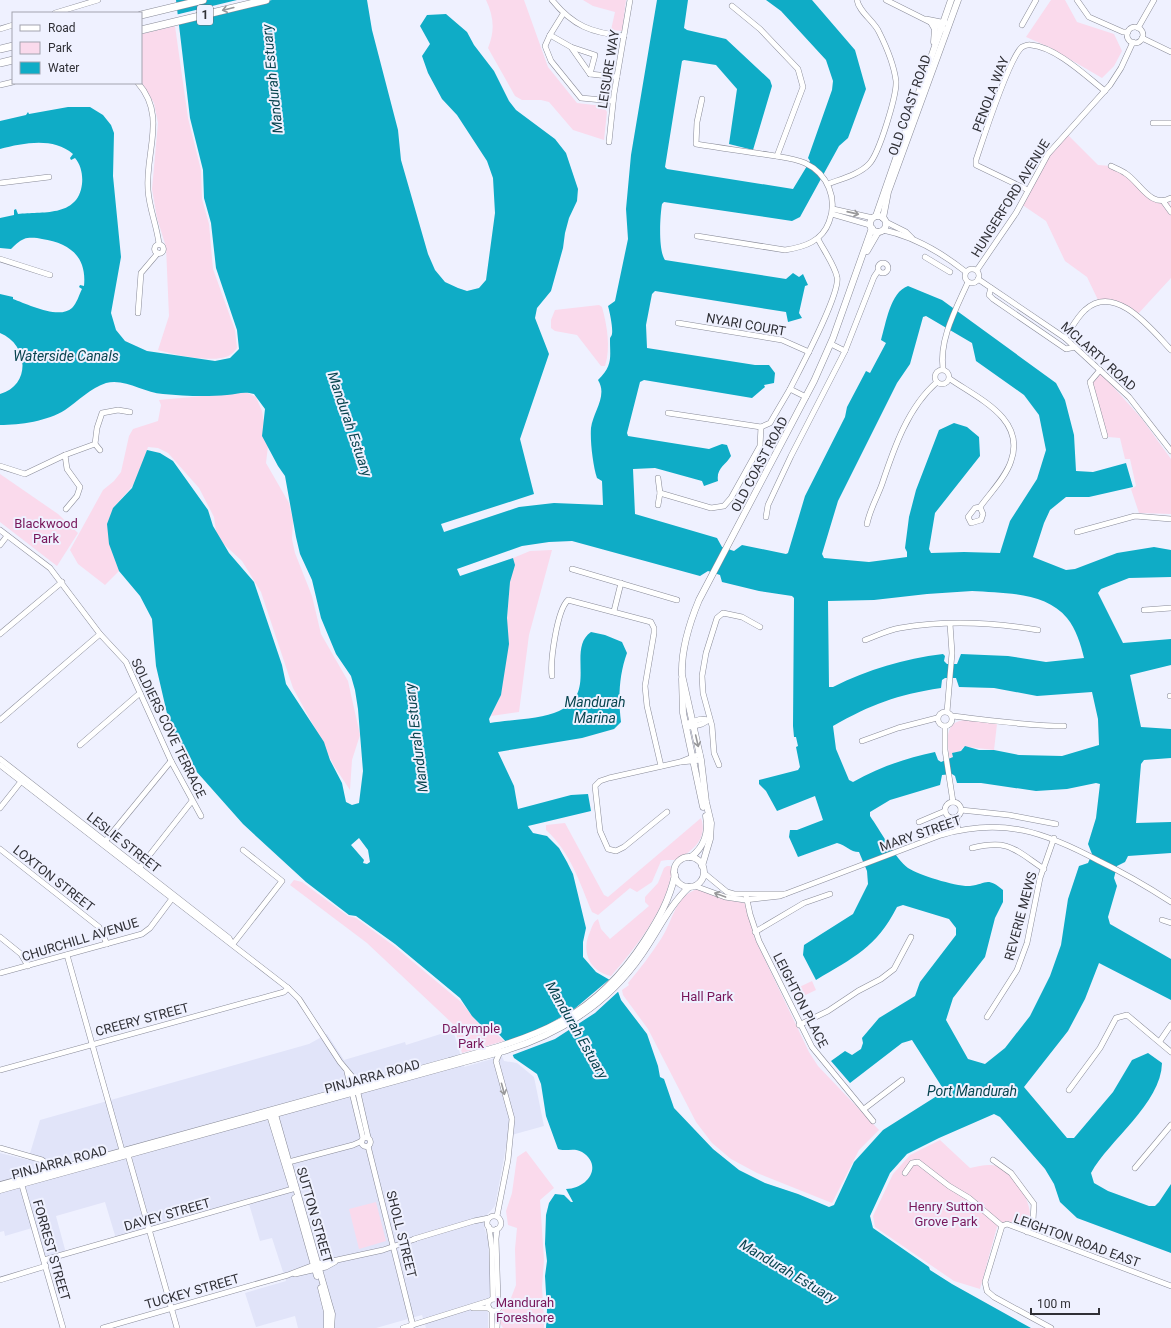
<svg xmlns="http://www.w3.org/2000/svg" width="1171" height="1328" viewBox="0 0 1171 1328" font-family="Roboto,sans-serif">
<rect width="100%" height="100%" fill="#eff1ff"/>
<path fill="#e1e4f9" d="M453,1030L464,1067L502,1056L504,1061L517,1063L534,1077L544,1126L508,1136L495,1206L485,1217L484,1227L488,1239L492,1296L485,1303L488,1313V1328H426L422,1315L376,1328H298L295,1316L256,1327L245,1293L286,1281L272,1238L260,1241L249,1204L117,1242L105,1202L56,1216L67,1257L43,1263L32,1228L5,1236L4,1231L0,1232V1153L28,1160L40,1120L309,1044L327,1034L344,1060L405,1042L406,1045Z"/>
<g fill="#fadaec">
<path d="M486,0H524L548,67L577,103L603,106L607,112L604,140L573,130L549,102L541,100H522L515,96L488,48C495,31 494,17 486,0Z"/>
<path d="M583,0H626L622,31L611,30L615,12L593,6Z"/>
<path d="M1051,0H1065L1077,22L1114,34L1122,51L1114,66L1102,78L1049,47L1026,37Z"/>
<path d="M175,26L188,118L201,170L202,199L209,224L213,269L235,330L237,348C235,351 233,353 230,355C216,364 174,355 158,350L169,316L166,247L157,218L152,189L158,123L154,103L141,81V34Z"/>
<path d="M1066,133L1098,165L1111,166L1126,173L1150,197L1169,200L1171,208V278L1137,315L1118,303L1099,302L1087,277L1065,261L1046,221L1021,204L1039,170Z"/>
<path d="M599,305L602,307C607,325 611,348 605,366H601L577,335L555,331L551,328V320L555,310Z"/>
<path d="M1100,372L1142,419L1171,459V514L1139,513L1131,489L1136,486L1130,459H1125L1120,438L1108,437L1092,383Z"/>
<path d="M246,392L256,397L262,411L268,446L266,463L289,503L293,520L292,539L295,553L312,596L321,634L348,681L360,735L352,760L350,790L334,766L318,734L293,688L261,592L242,561L217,538L214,517L199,488L168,453L158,448L148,447L136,482L113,508L111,549L119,571L105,585L78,564L70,550L103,490L114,481L121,472L129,436L133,429L158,421L161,405L159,400Z"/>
<path d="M0,474L58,514L78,533L57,566L0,522Z"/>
<path d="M552,550L529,635L519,712L491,716L501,695L510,582L514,564L513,558L530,551Z"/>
<path d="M967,720L997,724L994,750C983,749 974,747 963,747L961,751L953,753V757L950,759C947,743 943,720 967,720Z"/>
<path d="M701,818C708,837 694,851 677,859C672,861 667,859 661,861L652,882L637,892L630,888L598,915L592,912C579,881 571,853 546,830V825L565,823L604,895L608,897Z"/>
<path d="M667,866H670L672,869C668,907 635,949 611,976C589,971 581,951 590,932C592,927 593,922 598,919L601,929L610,939L649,906L645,902V897L658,883L664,868Z"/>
<path d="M294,880L302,882L348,916L356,918L394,946L461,1002L480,1025L493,1031L504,1041L462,1053L453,1024L367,943L290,885Z"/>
<path d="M698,889L726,900L745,903L755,939L809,1052L818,1066L879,1130L859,1150L832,1203L757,1173L731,1159L712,1143L696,1122L648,1029L623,995L622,990L629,985L628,983C640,969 651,954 661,939C673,921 675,895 698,889Z"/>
<path d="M812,981L816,990L795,1000L791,991Z"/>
<path d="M940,1140L970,1168C980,1166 990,1163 1000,1167C1014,1173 1041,1213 1025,1226L1021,1227L1008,1221L997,1227L980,1289L954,1281L875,1227L873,1216L893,1174L910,1155Z"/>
<path d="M526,1151L554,1188L540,1200L544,1260L542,1287L544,1318V1328H503L498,1320L500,1313L511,1298L516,1285L515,1249L517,1228L508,1225L506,1211L512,1193L517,1157Z"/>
<path d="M376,1202L386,1241L359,1249L349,1209Z"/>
</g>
<path fill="#0facc6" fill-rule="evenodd" d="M176,0H367L372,30L398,130L401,160L428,254L435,270L445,282L458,288L467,291L479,288L486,280L495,213L493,178L487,161L457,115L442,99L428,73L422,56L430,44L420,26L427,15L446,14L467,32L474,45L494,71L509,101L516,110L555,139L566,153L578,189L577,201L569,218L565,233L563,248L551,291L537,308L535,318L549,354L520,439L534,494L441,524L444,532L519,507L554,503L603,505L602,481L597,478C593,466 590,441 591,428C593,412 608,396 598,380C613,365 610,358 610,340C610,336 611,338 612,334C613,328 610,313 608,306L615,301L628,239L626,209L631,155L657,0H688L684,28L687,30L726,39L770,80L772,86L753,150L729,144L737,89L716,65L684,60L682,61L665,167L667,169L793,189L810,161L808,158L832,90L833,81L826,60L781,11L766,0H812L855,50L866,89L848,138L839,146L800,217L792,221L664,202L662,204C660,216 658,250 665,260L786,279L793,273L799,277L803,274L808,285L805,286L799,313L802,318L788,322L786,312L655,291L652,294L646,325L647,348L755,365H769L775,373L774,383L764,385L765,387L752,398L644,380L640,382L627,433L628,436L709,449L722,444L727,445L731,456C726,465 716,468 718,481L704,486L702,481L655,468L633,469L635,514L717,538L722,547L734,551L742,545L786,554L788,553L805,496L845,417L847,407L866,371L870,373L886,343L881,340C886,324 890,292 908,286L942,300L1056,383L1065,400L1074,435L1076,471L1093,472L1126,463L1133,487L1089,497H1066L1050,510L1044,523L1033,557L1066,570L1075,569L1117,553L1154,547L1171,550V577L1129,578L1101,589L1098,593L1123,643L1171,639V665L1130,675L1141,727L1171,729V758L1144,760L1141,764L1136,823L1171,822V853L1128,856L1125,862L1117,866L1114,878L1117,886L1108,917L1110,924L1171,959V1000L1099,963L1085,999L1068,1031L1024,1087L1067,1138H1074L1113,1092L1132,1060L1148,1053L1162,1063C1161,1104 1109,1140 1091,1173L1094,1183L1108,1191L1149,1206H1155L1159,1202L1171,1184V1253L1077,1218L1060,1202L1054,1184L1045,1169L1000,1117L994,1114L939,1138L907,1154L890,1173L870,1216L873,1228L929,1267L930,1270L952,1284L1031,1328H546L547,1310L545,1276L547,1261L545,1244L546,1215L549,1203L555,1194L564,1195L571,1202H573L566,1189C589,1188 603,1165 582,1152C574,1147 565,1152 558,1149L546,1116L541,1084L537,1074L514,1058L508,1044L495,1030L481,1025L472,1016L460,998L395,944L356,916L349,915L306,882L243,824L196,771L169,722L156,666L152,619L140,596L119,571L109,544L107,524L113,508L132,488L147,450L160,453L173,461L208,510L213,526L229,553L254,582L282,665L286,684L324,742L330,760L342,783L346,802L352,805L359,803L363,771L358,709L355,690L351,676L336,654L321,618L312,580L300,554L296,537L285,476L278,466L262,436L265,409L254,394C244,391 237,394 227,395C207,397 183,396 163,394C144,393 125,378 106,383C91,388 78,401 65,410C48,421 20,425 0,425V394C32,385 28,344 0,333V294L13,297V299C27,304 59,320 72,308C77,303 79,295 82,289L79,287L80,285L84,286C87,256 69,243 42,239C37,238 29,237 24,239C19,241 15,245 11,249L0,248V218L14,215V210L16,209L18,214C41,211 78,218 82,184C83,175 81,165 75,158L71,160L70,158L73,154C53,137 24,143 0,149V121L26,115L28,112L29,114L68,107H90L103,115L111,125L114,133L113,176L121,257L111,313L116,330L125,341L147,351L215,361L230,358L239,349L237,330L216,268L211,223L204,198L203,170L190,118ZM926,316L972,343L976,361L1024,395L1039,415L1046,450L1037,479L1010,521L1000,553L964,552L931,553L929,549L935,513L980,456L979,437L967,427L954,423L939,430L916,490L909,517L905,548L907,552V557L869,562L824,558L822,554L838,501L897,383L910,364L923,317ZM572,541L700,576L708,571L720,575L722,582L759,591L792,596L794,598L793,726L794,737H796L798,746L796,747L800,767L798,770L759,780V784L766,791L777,811L815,796L823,820L797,830H790L789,837L798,857L837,843C846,845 850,852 859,852L867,871L868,884L853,914L804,945L803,955L816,980C854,957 876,948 897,907L903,905L949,919L956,928V935L920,982L915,996L879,1018L862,1038L863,1043L861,1049L852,1055L845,1051L831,1061L850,1083L902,1043L912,1040L942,1087L940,1094L883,1130L854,1162L834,1205L829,1207L798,1194L765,1183L739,1170L713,1149L674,1108L664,1079L660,1077L658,1066L647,1034L621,1000L615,983L596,972L583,957V942L586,928L573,874L567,862L559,848L547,836L533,833L528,826L591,811L588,794L571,795L518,809L514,786L498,752L582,738L614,729L621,722C618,698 619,675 627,653L622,642L605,635L591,632C566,649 599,694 559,711C542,719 509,720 490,723L489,719L501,695L503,682L509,644L507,618L510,582L515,565L513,558L460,576L457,569L522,546L549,542ZM972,591C1003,593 1046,592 1067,618C1076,629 1081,645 1084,658L1046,662L1008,656L961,654L957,664H947L944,661L945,656L943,654C903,659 869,669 833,687H829L828,601L874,600L927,594ZM945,678H956L959,687L994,688L1037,696L1092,692L1098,719L1099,745L1062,756L1019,755L994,750H979L965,746L961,751L952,753L953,757L941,762L938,760L935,752C906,758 880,767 853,782L849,780L836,749L833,726C872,704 896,695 941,688L942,680ZM952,774L955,776L957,783H981L1036,791L1067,789L1096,783L1100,784L1096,818L1088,844L1092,854L1088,863L1079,866L1068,899L1061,945L1050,976L1030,1016L1005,1048L985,1064L968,1059L946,1020L953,998L985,957L995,918L1003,902V890C987,876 986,884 970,886C957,887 919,875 908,868C896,859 879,829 870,816V812L890,800L940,785L942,775ZM359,838L368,850L370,862L367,864L363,863L364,860L351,845Z"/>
<g fill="#eff1ff">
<path d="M237,0H272L176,23L175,15Z"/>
<path d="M611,978L618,984L620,990L595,1013L555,1039L510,1056L506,1045L544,1027L573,1010Z"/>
</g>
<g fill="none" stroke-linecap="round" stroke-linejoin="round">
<g stroke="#898b98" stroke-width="6">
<g id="minor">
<path d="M552,0C573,26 592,33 624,36"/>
<path d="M886,0L944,29"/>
<path d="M1077,0L1089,17L1123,32H1128"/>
<path d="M732,6L760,29L798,69L803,87L777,156"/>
<path d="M55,13L98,0"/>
<path d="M563,14L550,35L571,47L590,74L617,77"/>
<path d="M926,19L946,23"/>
<path d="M1022,25L1036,0"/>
<circle cx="1135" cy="35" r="8"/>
<path d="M1138,28L1154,0"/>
<path d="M0,29L13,25"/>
<path d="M550,35L545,46L551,61L581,98L613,101"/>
<path d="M1142,38L1171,52"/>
<path d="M571,47L595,55L590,74"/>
<path d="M138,83C167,116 145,152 148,190C149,208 157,226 159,244"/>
<path d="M0,85L13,82"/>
<path d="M1153,123H1171"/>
<path d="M609,142L614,94L630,0"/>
<path d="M1111,166C1115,168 1121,170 1125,173C1140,182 1150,209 1171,198"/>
<path d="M0,183L49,177"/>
<path d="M828,184C841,179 860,174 869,164C879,154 897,95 896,81C894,65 886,46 879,32C874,21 859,12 857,0"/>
<path d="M1028,190L976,165V160C983,139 1009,58 1022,47C1024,46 1028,44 1031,45C1056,47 1086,76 1105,91"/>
<path d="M1163,201L1171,212"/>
<path d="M833,209L873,218"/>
<path d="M832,214L870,225"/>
<path d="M886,222L906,232L912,238"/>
<path d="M883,230C913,236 942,253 966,272"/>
<path d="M697,236L785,250C805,247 822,241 829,222C838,199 828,174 805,163C794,158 780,157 769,155C744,151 720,148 696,144L697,122L702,99"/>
<circle cx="159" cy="249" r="4.5"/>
<path d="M925,257L950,272"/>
<path d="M0,259L50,275"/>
<circle cx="883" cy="268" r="5"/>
<circle cx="972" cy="276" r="7"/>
<path d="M977,270L1016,213L1048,154L1110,85L1121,68L1133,42"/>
<path d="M978,279L1065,338L1129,397L1171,451"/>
<path d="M991,288L989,295L993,299L1066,349L1075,347"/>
<path d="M138,313L141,273L158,253"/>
<path d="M678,323L782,340L809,352"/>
<path d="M1065,338C1071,329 1077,317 1085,310C1115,282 1152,330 1171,350"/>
<path d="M845,351L874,277L878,271"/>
<path d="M943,369C939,339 956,309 968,282"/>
<circle cx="942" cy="377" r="7"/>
<path d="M1100,370L1090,382L1105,436"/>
<path d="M950,379C979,399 1026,419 1011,461C1006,477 990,493 980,507L983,514L981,520L971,523L968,517L975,508L980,507"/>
<path d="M790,389C799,371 841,293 837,277C835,266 823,249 818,239"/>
<path d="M668,413L761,427L770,423L790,389L806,397"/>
<path d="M95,444L100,450"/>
<path d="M65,455L67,469L80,487L77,496L66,509"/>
<path d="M0,466L25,474L65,455L95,444L97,428L102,413L118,410L130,412"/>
<path d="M658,478L660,493L711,508L724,506L731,498L760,446L761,427"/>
<path d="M658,505L660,493"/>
<path d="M766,517L768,505L791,456L845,351L831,344"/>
<path d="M867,524C870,509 877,498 882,484C894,448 908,407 937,382"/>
<path d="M0,530L50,568L100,634L126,662L171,761L201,816"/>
<path d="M1077,532L1135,516L1171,519"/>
<path d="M0,545L7,536"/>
<path d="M572,569L677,600"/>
<path d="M1144,610L1171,608"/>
<path d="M614,611L621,583"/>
<path d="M0,634L62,582"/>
<path d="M865,640C876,636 888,630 900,628C946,620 992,622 1038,630"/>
<path d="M552,676C550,661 557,610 568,600L651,622L654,628V633L645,686L647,706L661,766"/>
<path d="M1170,696H1171"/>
<circle cx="945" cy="719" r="7"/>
<path d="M947,712L952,653L950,624"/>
<path d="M952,716C989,720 1027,726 1064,726"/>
<path d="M0,720L100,634"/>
<path d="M685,724L701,719L709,720"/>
<path d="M945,726V750L953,802"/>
<path d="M690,727L702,724L709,720"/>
<path d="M862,741L898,728L937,718"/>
<path d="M80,745L140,693"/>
<path d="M0,759L229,938L232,943"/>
<path d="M681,762L701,760"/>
<path d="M0,765L288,988L299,999L340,1062L355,1080L368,1137"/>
<path d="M719,765L714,753L712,726L703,693L702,676L706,653L717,618L723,613L742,617L760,627"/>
<circle cx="953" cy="810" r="8"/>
<path d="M0,808L23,779"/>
<path d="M961,810L1009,815L1056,824"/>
<path d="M667,812L624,847L616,851L608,849L600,831L595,786L600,781L609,778L680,762L700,754"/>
<path d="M956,817L958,830"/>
<path d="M919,822L945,811"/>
<path d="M103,844L171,761"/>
<path d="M972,848C1009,839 1014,849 1044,869"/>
<path d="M0,849L99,927L107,944"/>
<path d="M137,871L192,801"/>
<path d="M704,873L727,892L734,894H785"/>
<path d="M695,886L725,897L745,900L780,896L941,835C1003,817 1045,832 1099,861C1124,873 1148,887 1171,902"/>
<path d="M746,895L750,914L759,941L812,1047L873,1121"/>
<path d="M1162,920L1171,923"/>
<path d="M755,932L804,903L830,894"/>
<path d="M0,937L21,954L28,966"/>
<path d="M233,944L282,881L243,850"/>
<path d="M67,955L123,1154"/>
<path d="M0,973L142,934L150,928L174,896"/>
<path d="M987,1017L1017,970L1027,943L1040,878L1054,838"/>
<path d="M799,1025L828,1011L858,991L881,979L894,969L911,937"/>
<path d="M1160,1041L1171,1025"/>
<path d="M0,1070L284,992L288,988"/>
<path d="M347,1072L363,1138"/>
<path d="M1069,1090L1100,1048L1116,1018L1127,1015L1171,1052"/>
<path d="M864,1109L902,1080"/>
<circle cx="366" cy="1142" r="4.5"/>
<path d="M368,1146L412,1322L411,1328"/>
<path d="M0,1148L42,1160L46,1163L50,1175"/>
<path d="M128,1155L177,1328"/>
<path d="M993,1160L1011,1173L1034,1204L1033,1220L1027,1232"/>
<path d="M285,1163L353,1145L362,1141"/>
<path d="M1135,1168L1171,1125"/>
<path d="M905,1173L912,1163L918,1162L949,1186L969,1198L1002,1226"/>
<path d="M21,1182L63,1328"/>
<circle cx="494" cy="1223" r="7"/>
<path d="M497,1216L508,1160L512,1119L496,1061L500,1052"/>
<path d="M1002,1226L1007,1224L1171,1286"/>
<path d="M1002,1226L985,1282L987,1291L994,1297L1051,1328"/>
<path d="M489,1227L492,1249L493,1299"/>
<path d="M497,1229L496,1239L498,1300"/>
<path d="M414,1239L474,1221L489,1218"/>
<path d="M44,1260L296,1188"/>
<path d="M295,1274L326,1267L335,1262"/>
<path d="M0,1280L46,1266"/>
<circle cx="494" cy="1305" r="6"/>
<path d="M473,1308H489"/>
<path d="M103,1328L288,1275L314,1265L383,1250L415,1239"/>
<path d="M403,1328L489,1301"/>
<path d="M492,1328V1311"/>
<path d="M497,1328L498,1310"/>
</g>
</g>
<g stroke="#898b98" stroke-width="7">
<g id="major">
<path d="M931,22L935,29L934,42"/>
<path d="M876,216L951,0"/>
<circle cx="878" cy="224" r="8"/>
<path d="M883,218L888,192L958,0"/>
<path d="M867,251L878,232"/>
<path d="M682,679L683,713L703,807"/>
<path d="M691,857C704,847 709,832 706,816"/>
<circle cx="689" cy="872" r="15"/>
<path d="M702,866L710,839L711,823L706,802L701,760L682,675C681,649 689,624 699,600L814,381L833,338L872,228"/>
<path d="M274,1111L329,1304L332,1314L331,1328"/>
<path d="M269,1112L292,1187"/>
<path d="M0,1185L449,1061C535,1037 593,1021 645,940C659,918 669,901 675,875"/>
<path d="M0,1190L500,1052C557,1036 608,1004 642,954C658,931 669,906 689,887"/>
<path d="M295,1198L317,1276"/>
<path d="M321,1288L327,1312V1328"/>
</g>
</g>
<g stroke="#898b98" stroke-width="8">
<g id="highway">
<path d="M141,15L203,0"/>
<path d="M141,30L266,0"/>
<path d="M0,49L13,46"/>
<path d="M0,63L13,60"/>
</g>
</g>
<use href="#minor" stroke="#fff" stroke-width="5"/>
<use href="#major" stroke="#fff" stroke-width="6"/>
<use href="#highway" stroke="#fff" stroke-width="7"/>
</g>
<defs><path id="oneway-shaft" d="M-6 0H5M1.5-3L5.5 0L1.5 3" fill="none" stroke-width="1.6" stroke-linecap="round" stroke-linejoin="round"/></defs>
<g stroke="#98989a">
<use href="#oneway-shaft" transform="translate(228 9) rotate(166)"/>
<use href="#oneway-shaft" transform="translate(853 213) rotate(13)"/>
<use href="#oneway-shaft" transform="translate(697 741) rotate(77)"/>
<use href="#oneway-shaft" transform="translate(720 895) rotate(-160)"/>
<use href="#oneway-shaft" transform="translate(503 1089) rotate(75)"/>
</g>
<g text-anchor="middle" stroke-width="4" stroke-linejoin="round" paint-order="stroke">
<rect fill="#eff1ff" stroke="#696a72" stroke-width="1" x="197" y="5" width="16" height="20" rx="3"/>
<g font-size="12" font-weight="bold" fill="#303036">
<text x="205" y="19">1</text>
</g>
<g font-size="13" fill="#303036" stroke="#eff1ff">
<text transform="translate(608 69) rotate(-81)" y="5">LEISURE WAY</text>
<text transform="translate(990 94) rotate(-69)" y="5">PENOLA WAY</text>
<text transform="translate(909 105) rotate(-71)" y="5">OLD COAST ROAD</text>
<text transform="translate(1010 198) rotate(-58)" y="5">HUNGERFORD AVENUE</text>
<text transform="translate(746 324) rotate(10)" y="5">NYARI COURT</text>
<text transform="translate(1099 356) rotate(42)" y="5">MCLARTY ROAD</text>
<text transform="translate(759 464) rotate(-62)" y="5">OLD COAST ROAD</text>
<text transform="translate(169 728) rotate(64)" y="5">SOLDIERS COVE TERRACE</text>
<text transform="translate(920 833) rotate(-19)" y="5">MARY STREET</text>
<text transform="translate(124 842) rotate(38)" y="5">LESLIE STREET</text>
<text transform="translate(54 878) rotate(38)" y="5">LOXTON STREET</text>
<text transform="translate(1020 916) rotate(-75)" y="5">REVERIE MEWS</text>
<text transform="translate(80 939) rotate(-17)" y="5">CHURCHILL AVENUE</text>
<text transform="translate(801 1000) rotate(63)" y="5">LEIGHTON PLACE</text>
<text transform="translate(142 1019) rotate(-15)" y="5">CREERY STREET</text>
<text transform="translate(372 1076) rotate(-15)" y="5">PINJARRA ROAD</text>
<text transform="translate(59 1162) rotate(-15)" y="5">PINJARRA ROAD</text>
<text transform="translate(167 1214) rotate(-16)" y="5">DAVEY STREET</text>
<text transform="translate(315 1215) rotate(74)" y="5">SUTTON STREET</text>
<text transform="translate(402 1234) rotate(76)" y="5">SHOLL STREET</text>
<text transform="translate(1077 1240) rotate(20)" y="5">LEIGHTON ROAD EAST</text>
<text transform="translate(52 1250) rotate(74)" y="5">FORREST STREET</text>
<text transform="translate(192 1291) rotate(-16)" y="5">TUCKEY STREET</text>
</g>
<g font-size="13" fill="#77165a" stroke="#eff1ff">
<text x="46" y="528">Blackwood<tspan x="46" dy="15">Park</tspan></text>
<text x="707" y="1001">Hall Park</text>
<text x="471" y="1033">Dalrymple<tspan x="471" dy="15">Park</tspan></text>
<text x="946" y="1211">Henry Sutton<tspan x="946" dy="15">Grove Park</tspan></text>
<text x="525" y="1307">Mandurah<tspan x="525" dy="15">Foreshore</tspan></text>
</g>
<g font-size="14" font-style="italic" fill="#08444f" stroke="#eff1ff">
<text transform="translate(272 79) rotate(-96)" y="5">Mandurah Estuary</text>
<text x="66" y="361">Waterside Canals</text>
<text transform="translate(350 424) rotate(71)" y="5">Mandurah Estuary</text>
<text x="595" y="707">Mandurah<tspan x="595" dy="16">Marina</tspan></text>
<text transform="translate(416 738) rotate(-97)" y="5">Mandurah Estuary</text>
<text transform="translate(577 1030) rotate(60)" y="5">Mandurah Estuary</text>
<text x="972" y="1096">Port Mandurah</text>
<text transform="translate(788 1271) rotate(31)" y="5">Mandurah Estuary</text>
</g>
</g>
<rect x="12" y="12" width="130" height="72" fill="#eff1ff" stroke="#a3a4af"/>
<rect x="20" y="25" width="20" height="6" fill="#ffffff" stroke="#a3a4af"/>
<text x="48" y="32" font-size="12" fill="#303036">Road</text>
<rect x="20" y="42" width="20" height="12" fill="#fadaec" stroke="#a3a4af"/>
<text x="48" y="52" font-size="12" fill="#303036">Park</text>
<rect x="20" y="62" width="20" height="12" fill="#0facc6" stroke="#a3a4af"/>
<text x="48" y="72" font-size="12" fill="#303036">Water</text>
<path d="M1031 1308v6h68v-6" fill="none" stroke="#303036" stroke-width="2"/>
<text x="1037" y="1308" font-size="12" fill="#303036" stroke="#eff1ff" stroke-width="3" paint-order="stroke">100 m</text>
</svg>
